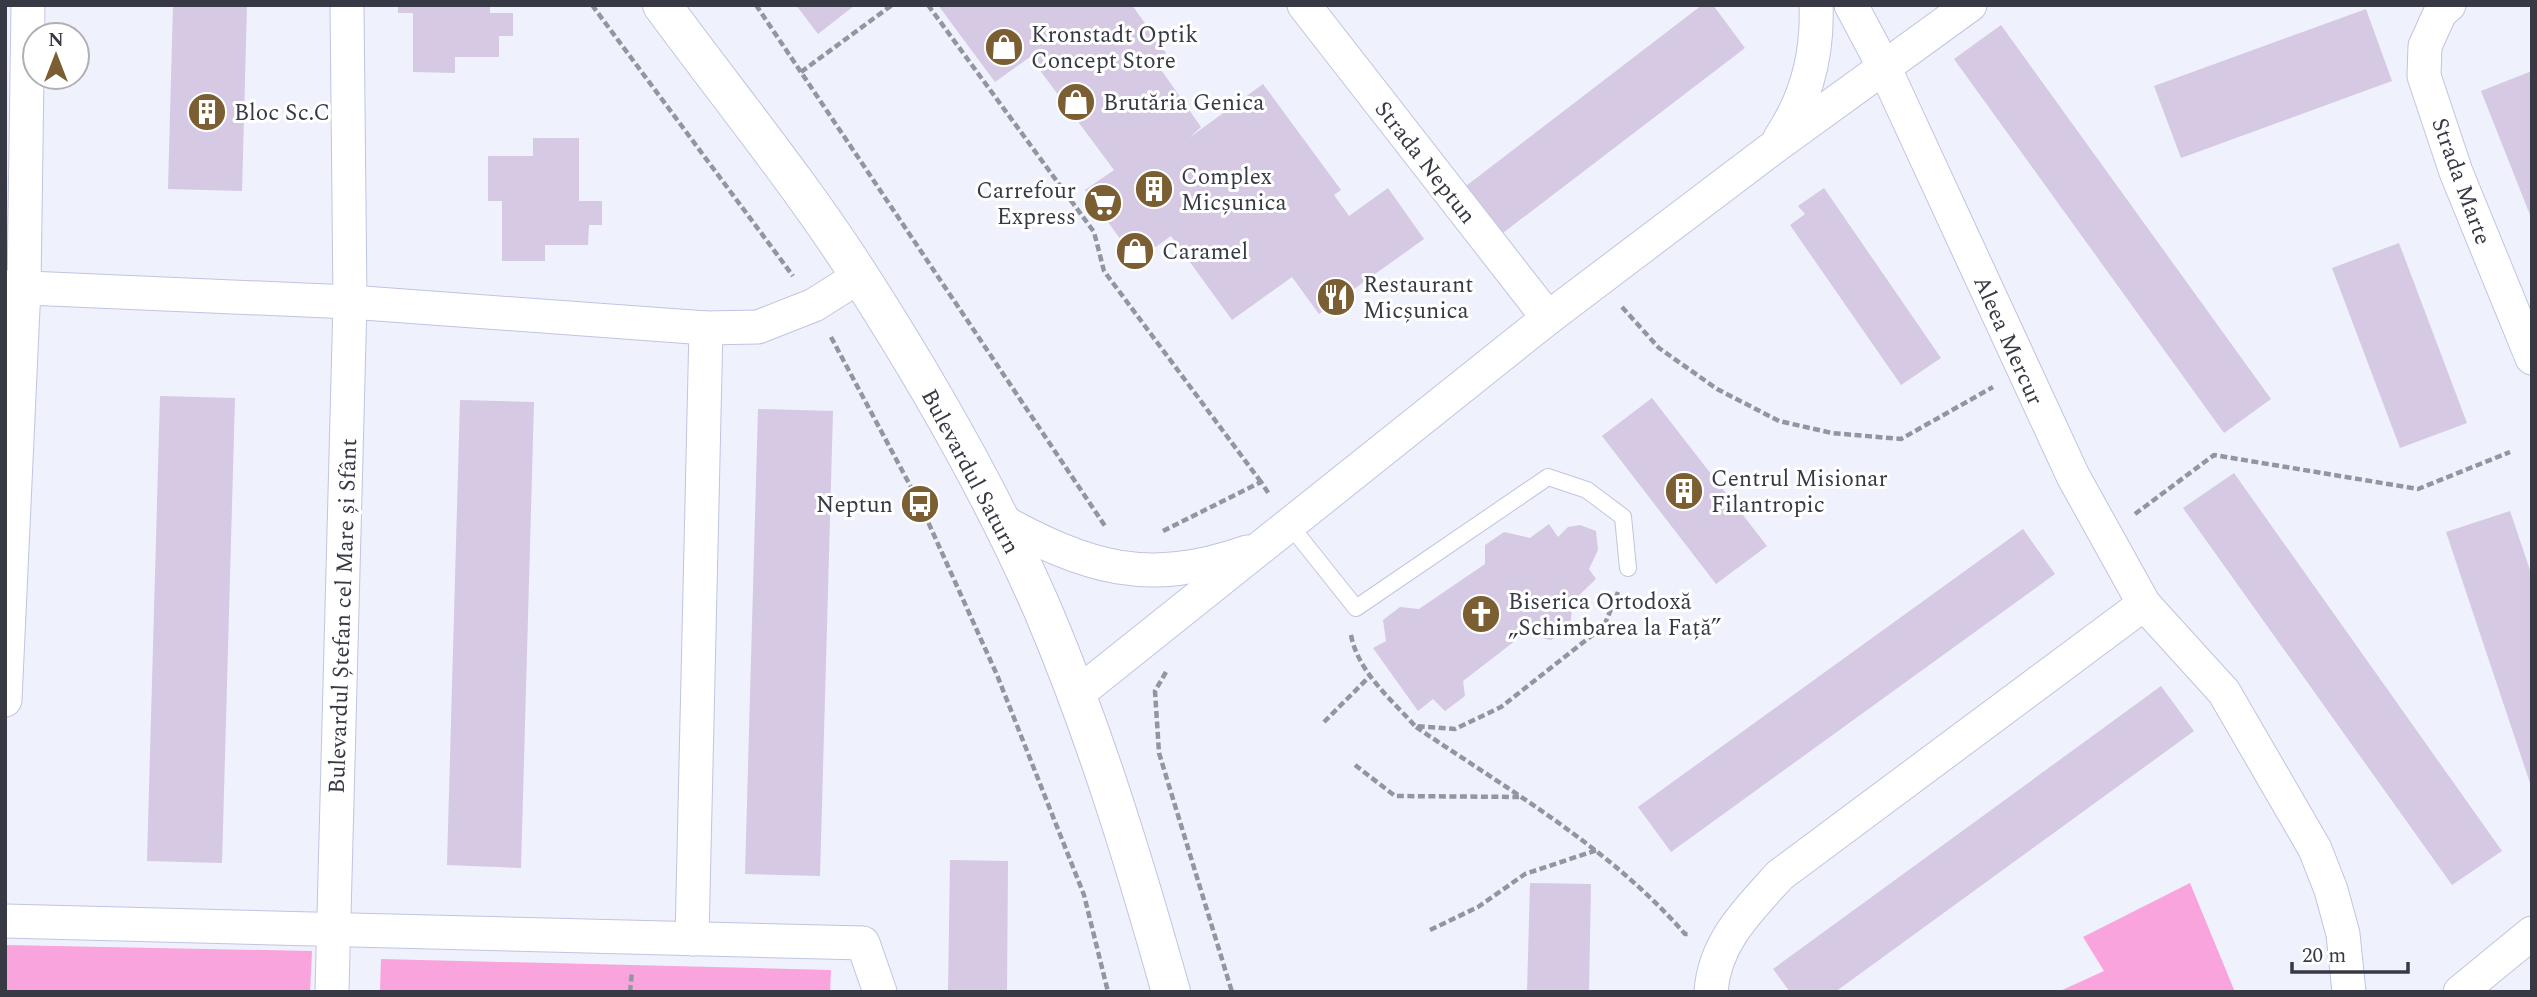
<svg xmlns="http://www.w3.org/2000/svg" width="2537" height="997" viewBox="0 0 2537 997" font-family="Spectral,serif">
<rect width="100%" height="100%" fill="#eff1fd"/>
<g fill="#f9a4dc">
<path d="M2190,883L2235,992H2058L2104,971L2083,937Z"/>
<path d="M5,945L312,951L310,992H5Z"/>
<path d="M381,959L831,970L830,992H380Z"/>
</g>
<g fill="#d5c9e3">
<path d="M173,5H247L242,191L168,189Z"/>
<path d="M398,5H490V13H513V36H499V57H455V73L413,72V13H398Z"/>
<path d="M796,5H855L818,34Z"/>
<path d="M938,5H1132L1166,53L1155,61L1201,127L1189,138L1263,84L1341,190L1334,195L1349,216L1388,188L1424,239L1319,314L1292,277L1232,320L1171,236L1136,261L1085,190L1114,170L1030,57L995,82Z"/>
<path d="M1702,5H1713L1745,48L1499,236L1462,189Z"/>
<path d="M2366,9L2392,81L2181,158L2154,86Z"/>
<path d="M2001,25L2271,399L2224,433L1954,59Z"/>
<path d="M2532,71V220L2481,91Z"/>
<path d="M533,138H579V201H602V225H589L588,245H545V261H502V201H488V156H533Z"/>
<path d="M1824,188L1941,358L1901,385L1790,225L1805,214L1798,206Z"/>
<path d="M2399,243L2467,423L2400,448L2332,268Z"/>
<path d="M160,396L235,398L222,863L147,861Z"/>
<path d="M1652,398L1767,546L1716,584L1602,436Z"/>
<path d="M460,400L534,402L521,868L447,865Z"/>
<path d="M758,409L833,411L820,876L745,874Z"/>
<path d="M2234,473L2502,851L2452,885L2183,508Z"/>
<path d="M2510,511L2532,576L2531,786L2446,532Z"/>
<path d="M1549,524L1558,537L1568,527L1580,525L1596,531L1598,550L1589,569L1596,579L1573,601L1570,627L1551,640L1524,634L1463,681L1465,696L1445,711L1433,699L1418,711L1373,648L1386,641L1383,620L1400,607L1419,609L1485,564V545L1504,532L1530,538Z"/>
<path d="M2023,529L2055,574L1671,852L1638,807Z"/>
<path d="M2161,686L2194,731L1835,992H1790L1773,969Z"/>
<path d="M950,860L1008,861L1007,992H948Z"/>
<path d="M1530,883L1591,884L1589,992H1527Z"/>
</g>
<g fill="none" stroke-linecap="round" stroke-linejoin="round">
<g stroke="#bfc5e0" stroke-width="18">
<path id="lane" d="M1289,524L1356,608L1548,477L1587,490L1623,517L1628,568"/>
</g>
<g stroke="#bfc5e0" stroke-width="35">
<g id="street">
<path d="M1304,5L1548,318"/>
<path d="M1851,5L1885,69L2073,476L2144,604L2224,692L2315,849L2331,890L2343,934L2349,992"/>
<path d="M2449,5L2440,13L2425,46L2424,76L2456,172L2532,358"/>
<path d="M1780,138C1807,98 1818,54 1816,5"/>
<path d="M5,287L350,302L706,328L758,327L814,305L860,276"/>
<path d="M998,519C1088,568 1146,587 1247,552"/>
<path d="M1076,695L1548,318L1774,147L1970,5"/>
<path d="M5,700L24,287L28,5"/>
<path d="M5,921L863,943L880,992"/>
<path d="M692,939L706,328"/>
<path d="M332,992L350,302L347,5"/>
<path d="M1711,992C1714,943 1748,910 1780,875L2144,604"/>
<path d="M2460,992L2532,933"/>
</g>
</g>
<g stroke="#bfc5e0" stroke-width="40">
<path id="secondary" d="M662,5C728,95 801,184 861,278C929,384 994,497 1044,613C1096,736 1135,864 1171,992"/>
</g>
<g stroke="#9396a1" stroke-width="4.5" stroke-dasharray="7 3.5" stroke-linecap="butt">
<path d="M592,5L793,276"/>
<path d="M756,5L1105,526"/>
<path d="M928,5L1094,232L1104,271L1261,482"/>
<path d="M801,72L892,5"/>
<path d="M1622,307L1659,348L1717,389L1779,421L1832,433L1901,439L1993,387"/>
<path d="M831,337L920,504L997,675L1084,895L1108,992"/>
<path d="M2135,514L2214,455L2418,489L2510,452"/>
<path d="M1163,531L1261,482L1269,494"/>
<path d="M1351,635C1358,672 1391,699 1415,726L1455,729L1501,707L1604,626L1618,592"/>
<path d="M1166,672L1155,691L1159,753L1232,992"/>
<path d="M1324,722L1370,676"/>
<path d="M1416,727C1510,791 1610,848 1685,934H1689"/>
<path d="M1355,765L1395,796L1519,797"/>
<path d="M1430,930L1478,907L1525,874L1597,850"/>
<path d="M630,992L632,972"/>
</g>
<use href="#lane" stroke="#fff" stroke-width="16"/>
<use href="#street" stroke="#fff" stroke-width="33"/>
<use href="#secondary" stroke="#fff" stroke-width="38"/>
</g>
<defs>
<g id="shop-disc" transform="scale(2.0125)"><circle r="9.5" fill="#7b5f32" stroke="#fff"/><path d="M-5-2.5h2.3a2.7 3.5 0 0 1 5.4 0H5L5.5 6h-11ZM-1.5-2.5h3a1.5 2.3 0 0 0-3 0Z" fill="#fff"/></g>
<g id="building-disc" transform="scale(2.0125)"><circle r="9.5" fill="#7b5f32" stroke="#fff"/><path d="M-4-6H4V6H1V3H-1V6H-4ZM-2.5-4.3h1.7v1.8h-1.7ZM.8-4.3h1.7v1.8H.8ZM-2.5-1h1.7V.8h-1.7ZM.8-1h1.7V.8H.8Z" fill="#fff"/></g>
<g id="supermarket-disc" transform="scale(2.0125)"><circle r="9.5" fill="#7b5f32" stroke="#fff"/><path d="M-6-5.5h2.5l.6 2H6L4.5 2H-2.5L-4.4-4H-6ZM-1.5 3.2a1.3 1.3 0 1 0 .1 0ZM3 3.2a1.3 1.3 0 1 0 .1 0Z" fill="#fff"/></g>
<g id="restaurant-disc" transform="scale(2.0125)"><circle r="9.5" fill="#7b5f32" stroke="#fff"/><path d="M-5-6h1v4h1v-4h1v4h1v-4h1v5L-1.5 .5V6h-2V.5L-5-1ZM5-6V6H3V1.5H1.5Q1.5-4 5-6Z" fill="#fff"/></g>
<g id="bus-disc" transform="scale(2.0125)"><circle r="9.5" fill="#7b5f32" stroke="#fff"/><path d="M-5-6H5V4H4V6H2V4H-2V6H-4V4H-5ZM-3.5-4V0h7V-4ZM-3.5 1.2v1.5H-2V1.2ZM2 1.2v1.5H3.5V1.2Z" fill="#fff"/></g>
<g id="church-disc" transform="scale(2.0125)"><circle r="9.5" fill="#7b5f32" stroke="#fff"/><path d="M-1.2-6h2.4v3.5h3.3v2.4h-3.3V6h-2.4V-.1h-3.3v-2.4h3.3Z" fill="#fff"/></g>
</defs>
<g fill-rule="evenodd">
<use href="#shop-disc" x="1004" y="47"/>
<use href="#shop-disc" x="1076" y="102"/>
<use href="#building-disc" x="207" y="112"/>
<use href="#building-disc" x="1154" y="189"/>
<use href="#supermarket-disc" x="1103" y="203"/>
<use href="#shop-disc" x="1135" y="251"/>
<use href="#restaurant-disc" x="1336" y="297"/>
<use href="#building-disc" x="1684" y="491"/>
<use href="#bus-disc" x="920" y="504"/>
<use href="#church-disc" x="1481" y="614"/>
</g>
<g text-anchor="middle" stroke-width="6" stroke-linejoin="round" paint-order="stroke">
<g font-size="23" fill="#373a45" stroke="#fff" text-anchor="start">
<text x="1031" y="42">Kronstadt Optik<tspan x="1031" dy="26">Concept Store</tspan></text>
<text x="1103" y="110">Brutăria Genica</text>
<text x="234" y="120">Bloc Sc.C</text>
<text x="1181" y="184">Complex<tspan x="1181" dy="26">Micșunica</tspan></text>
<text x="1076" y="198" text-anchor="end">Carrefour<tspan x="1076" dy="26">Express</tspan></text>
<text x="1162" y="259">Caramel</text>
<text x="1363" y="292">Restaurant<tspan x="1363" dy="26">Micșunica</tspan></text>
<text x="1711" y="486">Centrul Misionar<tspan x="1711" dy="26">Filantropic</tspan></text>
<text x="893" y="512" text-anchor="end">Neptun</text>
<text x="1508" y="609">Biserica Ortodoxă<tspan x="1508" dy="26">„Schimbarea la Față”</tspan></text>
</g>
<g font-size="23" fill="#373a45" stroke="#fff">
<text transform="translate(1426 162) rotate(52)" y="8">Strada Neptun</text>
<text transform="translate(2462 181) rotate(70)" y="8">Strada Marte</text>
<text transform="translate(2009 340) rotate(66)" y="8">Aleea Mercur</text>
<text transform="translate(971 471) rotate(62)" y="8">Bulevardul Saturn</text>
<text transform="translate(342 616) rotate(-88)" y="8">Bulevardul Ștefan cel Mare și Sfânt</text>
</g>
</g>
<rect width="2537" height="997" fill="none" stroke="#373a45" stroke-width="14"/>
<g transform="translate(56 56)"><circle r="33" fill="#ffffff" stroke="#afb0b5" stroke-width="2"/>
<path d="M0-5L12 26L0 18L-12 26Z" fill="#7b5f32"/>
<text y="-10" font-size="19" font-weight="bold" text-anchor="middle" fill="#373a45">N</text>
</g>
<path d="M2292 962v10h116v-10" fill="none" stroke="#373a45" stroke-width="3.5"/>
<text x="2302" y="962" font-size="21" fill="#373a45" stroke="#ffffff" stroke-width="5" paint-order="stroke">20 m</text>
</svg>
